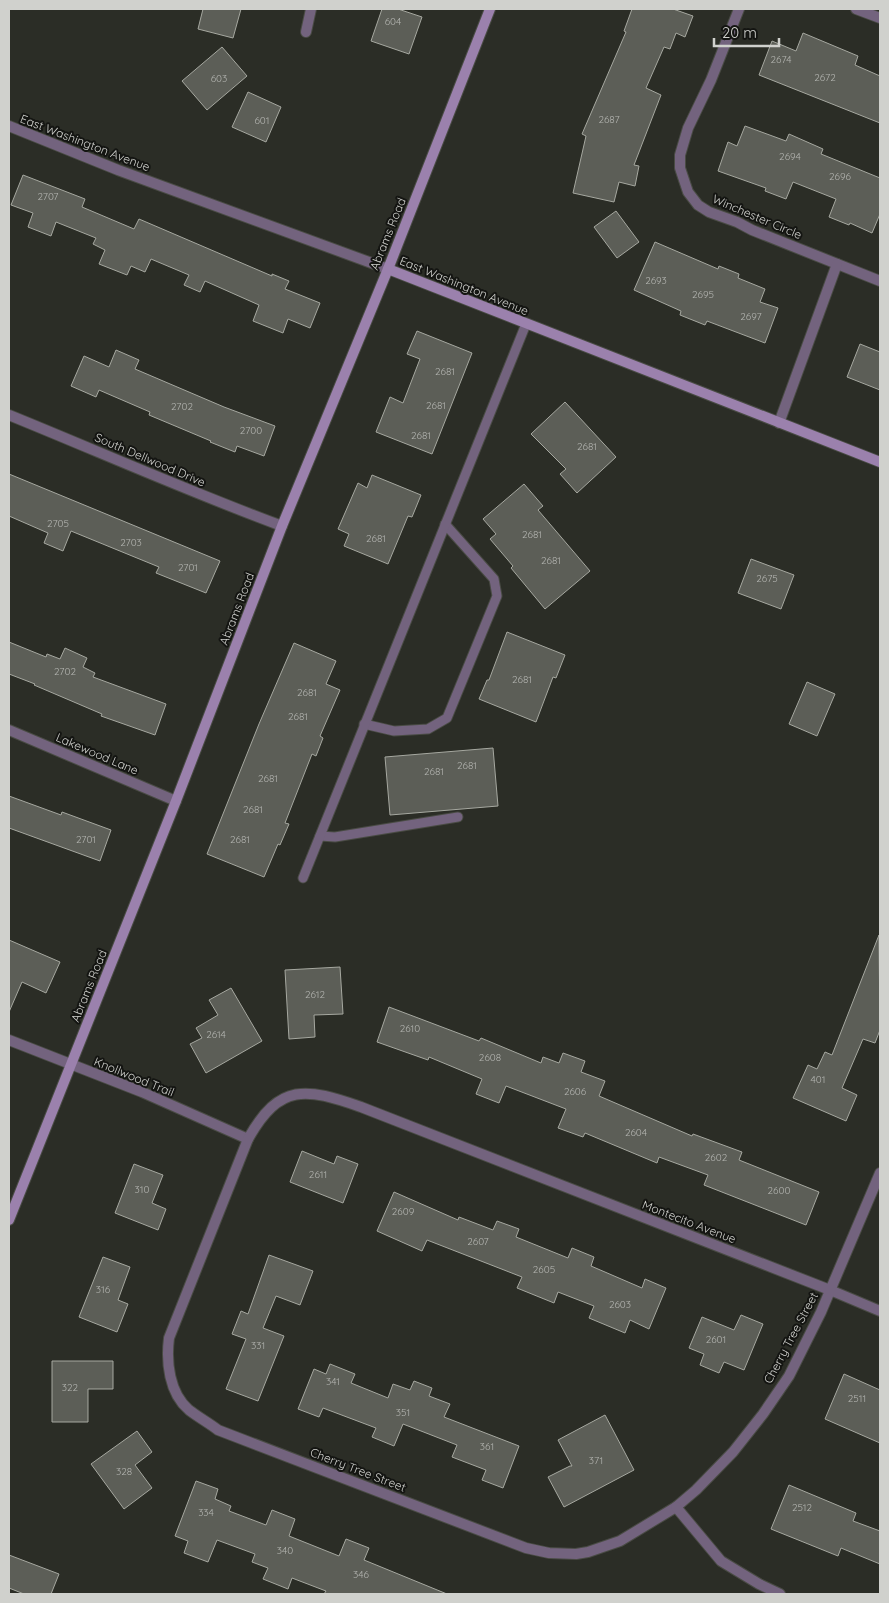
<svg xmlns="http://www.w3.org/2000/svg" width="889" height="1603" viewBox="0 0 889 1603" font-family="Quicksand,sans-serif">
<rect width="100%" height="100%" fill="#2b2d26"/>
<g fill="#5c5e57" stroke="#a6a8a0">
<path d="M203,9H241L233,38L198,29Z"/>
<path d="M382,9H398L422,17L409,54L371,41Z"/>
<path d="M632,9H673L693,16L685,37L676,33L670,49L664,47L646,88L661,95L634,165L639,166L635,186L619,182L614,202L573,193L586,136L582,134L626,32L624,31Z"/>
<path d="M803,33L858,56L855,65L880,76V123L759,75L772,41L796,51Z"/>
<path d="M222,47L247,76L207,110L182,81Z"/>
<path d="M248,92L281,107L266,142L232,127Z"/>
<path d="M745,126L786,141L789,134L823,149L821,154L880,178V214L872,233L850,223L849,225L829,217L836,199L793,182L786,199L765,191L766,188L718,171L728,142L737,146Z"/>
<path d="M23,175L85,199L82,207L134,229L139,219L272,276V274L289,281L285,289L320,303L310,328L288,319L283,333L253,321L259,305L205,281L200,292L184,285L189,275L151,259L145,272L131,266L127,275L99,264L105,250L93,244L96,238L56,222L51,236L28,227L33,213L11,205Z"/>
<path d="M616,211L639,242L617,258L594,227Z"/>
<path d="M655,242L718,269L719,266L739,274L738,278L765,289L760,302L778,308L765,343L707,321L705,325L680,315L681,311L634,290Z"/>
<path d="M417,331L472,353L432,454L376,432L390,397L403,403L420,359L407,354Z"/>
<path d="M860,344L880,352V390L847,377Z"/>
<path d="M116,350L139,360L135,369L224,407L275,426L264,456L237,446L235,452L210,442L211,441L149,415L150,412L99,390L96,397L71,386L84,356L109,367Z"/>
<path d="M565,402L616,457L577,493L560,474L566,469L531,434Z"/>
<path d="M9,474L220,561L206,593L156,573L159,567L71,531L63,551L44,543L48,533L9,516Z"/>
<path d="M372,475L421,495L412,517L408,516L388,564L344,546L349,534L338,529L358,483L367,488Z"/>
<path d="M524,484L543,506L538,510L590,571L545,609L511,568L513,566L490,539L496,534L483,519Z"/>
<path d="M751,559L794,575L781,609L738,593Z"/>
<path d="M507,632L565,655L556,678L553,677L536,722L479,699L487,680H489Z"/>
<path d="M9,642L46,657L47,654L60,659L65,648L87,658L83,667L95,673L93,677L166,704L155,735L101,716L102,714L34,685L35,684L9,674Z"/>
<path d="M294,643L336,661L326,684L340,690L320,736L323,738L316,756L312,754L285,823L289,824L280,845L278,844L264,877L207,854L259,724Z"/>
<path d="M807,682L835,694L817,736L789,724Z"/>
<path d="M493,748L498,806L390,815L385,757Z"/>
<path d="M9,796L61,815L62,812L111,830L100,861L9,828Z"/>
<path d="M879,935L880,1030L875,1043L863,1039L842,1088L857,1095L846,1121L793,1098L808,1065L817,1069L825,1052L832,1055Z"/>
<path d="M9,940L60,962L46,993L22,982L9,1012Z"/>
<path d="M340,967L343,1014L314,1015L315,1037L289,1039L285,970Z"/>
<path d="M231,988L262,1041L206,1073L190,1044L202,1038L196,1028L218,1015L209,1000Z"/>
<path d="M389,1007L479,1041L481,1038L541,1063L543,1057L559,1063L563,1053L585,1061L581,1072L605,1081L599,1096L692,1136L693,1134L742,1152L739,1160L819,1192L806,1225L704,1185L708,1175L659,1157L657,1163L585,1133L583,1137L558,1128L566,1109L506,1086L499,1103L476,1094L482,1079L429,1057L428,1060L377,1042Z"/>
<path d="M302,1151L334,1164L337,1156L358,1164L343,1203L290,1182Z"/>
<path d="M134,1164L163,1175L152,1203L166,1209L158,1230L115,1213Z"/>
<path d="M394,1192L458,1220L459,1217L493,1230L497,1221L519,1229L516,1237L568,1258L572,1248L594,1257L591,1266L642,1288L645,1279L666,1288L649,1329L630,1320L625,1333L589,1318L594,1306L558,1292L554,1303L517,1288L522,1277L427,1240L422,1251L377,1231Z"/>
<path d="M269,1255L313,1271L300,1305L276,1296L263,1328L284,1336L258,1401L226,1389L246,1339L232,1334L241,1311L248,1314Z"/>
<path d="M103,1257L130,1267L118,1300L128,1304L117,1332L79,1317Z"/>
<path d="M741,1315L763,1324L744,1370L724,1362L719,1373L700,1365L704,1354L689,1348L702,1317L734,1330Z"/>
<path d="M52,1361H113V1389H88V1422H52Z"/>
<path d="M330,1364L355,1374L351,1383L388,1398L393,1384L410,1390L414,1381L432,1388L429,1396L450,1404L444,1417L519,1446L503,1488L482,1480L486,1470L452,1457L457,1445L403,1424L394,1446L372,1437L376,1428L323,1408L319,1417L298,1409L314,1369L326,1374Z"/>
<path d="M844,1374L880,1390V1443L825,1419Z"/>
<path d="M605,1415L634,1470L564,1507L548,1477L570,1466H572L558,1440Z"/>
<path d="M137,1431L152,1452L135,1465L152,1488L124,1509L91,1464Z"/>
<path d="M196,1481L218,1489L215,1499L231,1506L229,1511L266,1525L272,1510L295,1519L289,1536L339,1556L346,1539L369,1548L364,1560L447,1594H324L326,1591L292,1578L288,1589L263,1579L268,1568L252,1562L255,1554L217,1540L208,1562L184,1553L188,1541L175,1536Z"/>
<path d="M789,1485L856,1513L853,1521L880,1531V1564L841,1548L838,1556L771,1529Z"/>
<path d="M9,1555L59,1574L51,1594H24L9,1588Z"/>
</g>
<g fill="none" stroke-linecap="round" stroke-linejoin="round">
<g stroke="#494b44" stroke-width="11">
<g id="lane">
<path d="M364,724L394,731L428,729L447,718L497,596L494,579L445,524"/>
<path d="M320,836L335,837L458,817"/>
<path d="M303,878L526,324"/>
</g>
</g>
<g stroke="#494b44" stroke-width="12">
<g id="street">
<path d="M739,9L711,80L688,128L680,155V168L688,192L698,205L709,212L737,222L752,230L880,281"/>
<path d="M856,9L880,18"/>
<path d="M306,32L311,9"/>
<path d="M9,126L118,170L388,269"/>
<path d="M9,415C100,452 190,492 282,526"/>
<path d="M779,423L837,264"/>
<path d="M9,730L176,801"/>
<path d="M9,1040L142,1092L248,1139"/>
<path d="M880,1173L821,1312L789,1376L763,1414L733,1452L696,1490L676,1507L620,1541L588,1552L576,1554L549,1553L526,1548L218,1430C209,1423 198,1417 189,1410C169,1393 166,1362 169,1338L248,1139C280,1082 306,1088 361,1107L830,1290L880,1311"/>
<path d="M676,1507L721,1561L759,1584L780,1594"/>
</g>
</g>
<g stroke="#494b44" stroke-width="12">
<g id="secondary">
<path d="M388,269L880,462"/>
<path d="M9,1220L176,801L282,526L388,269L490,9"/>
</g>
</g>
<use href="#lane" stroke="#73637e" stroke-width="9"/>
<use href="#street" stroke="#73637e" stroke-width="10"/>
<use href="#secondary" stroke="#9b81ad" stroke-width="10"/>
</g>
<g text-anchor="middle" stroke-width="4" stroke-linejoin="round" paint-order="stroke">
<g font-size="10" fill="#b3b4b0">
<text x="393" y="25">604</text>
<text x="781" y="63">2674</text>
<text x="825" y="81">2672</text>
<text x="219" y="82">603</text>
<text x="609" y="123">2687</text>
<text x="262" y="124">601</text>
<text x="790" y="160">2694</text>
<text x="840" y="180">2696</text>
<text x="48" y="200">2707</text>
<text x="656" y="284">2693</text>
<text x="703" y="298">2695</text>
<text x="751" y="320">2697</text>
<text x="445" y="375">2681</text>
<text x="436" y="409">2681</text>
<text x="182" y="410">2702</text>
<text x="251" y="434">2700</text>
<text x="421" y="439">2681</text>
<text x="587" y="450">2681</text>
<text x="58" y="527">2705</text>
<text x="532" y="538">2681</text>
<text x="376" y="542">2681</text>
<text x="131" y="546">2703</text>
<text x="551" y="564">2681</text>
<text x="188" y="571">2701</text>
<text x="767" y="582">2675</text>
<text x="65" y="675">2702</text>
<text x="522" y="683">2681</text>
<text x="307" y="696">2681</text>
<text x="298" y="720">2681</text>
<text x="467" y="769">2681</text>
<text x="434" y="775">2681</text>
<text x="268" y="782">2681</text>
<text x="253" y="813">2681</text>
<text x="86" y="843">2701</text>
<text x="240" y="843">2681</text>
<text x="315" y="998">2612</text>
<text x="410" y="1032">2610</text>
<text x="216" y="1038">2614</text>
<text x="490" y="1061">2608</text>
<text x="818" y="1083">401</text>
<text x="575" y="1095">2606</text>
<text x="636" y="1136">2604</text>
<text x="716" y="1161">2602</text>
<text x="318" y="1178">2611</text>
<text x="142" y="1193">310</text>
<text x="779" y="1194">2600</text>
<text x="403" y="1215">2609</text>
<text x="478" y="1245">2607</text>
<text x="544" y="1273">2605</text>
<text x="103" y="1293">316</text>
<text x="620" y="1308">2603</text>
<text x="716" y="1343">2601</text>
<text x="258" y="1349">331</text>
<text x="333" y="1385">341</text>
<text x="70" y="1391">322</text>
<text x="857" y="1402">2511</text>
<text x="403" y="1416">351</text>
<text x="487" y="1450">361</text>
<text x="596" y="1464">371</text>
<text x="124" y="1475">328</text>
<text x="802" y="1511">2512</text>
<text x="206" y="1516">334</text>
<text x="285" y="1554">340</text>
<text x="361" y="1578">346</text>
</g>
<g font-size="12" fill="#d0d1cd" stroke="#141512">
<text transform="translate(85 143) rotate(21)" y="4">East Washington Avenue</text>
<text transform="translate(757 217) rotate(23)" y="4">Winchester Circle</text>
<text transform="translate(388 234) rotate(-68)" y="4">Abrams Road</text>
<text transform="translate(464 286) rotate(22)" y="4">East Washington Avenue</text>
<text transform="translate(150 460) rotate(23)" y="4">South Dellwood Drive</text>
<text transform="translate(237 609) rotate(-69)" y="4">Abrams Road</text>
<text transform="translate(97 754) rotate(23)" y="4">Lakewood Lane</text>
<text transform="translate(89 986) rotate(-68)" y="4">Abrams Road</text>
<text transform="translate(134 1077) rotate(22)" y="4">Knollwood Trail</text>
<text transform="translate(689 1222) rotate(21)" y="4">Montecito Avenue</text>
<text transform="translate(791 1338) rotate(-62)" y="4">Cherry Tree Street</text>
<text transform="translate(358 1470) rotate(21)" y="4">Cherry Tree Street</text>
</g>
</g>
<rect width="889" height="1603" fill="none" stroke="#d0d1cd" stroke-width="20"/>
<path d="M714 38v8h65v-8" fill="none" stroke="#d0d1cd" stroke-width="2.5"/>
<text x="722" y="38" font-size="15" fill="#d0d1cd" stroke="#141512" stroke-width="4" paint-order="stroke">20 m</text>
</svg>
